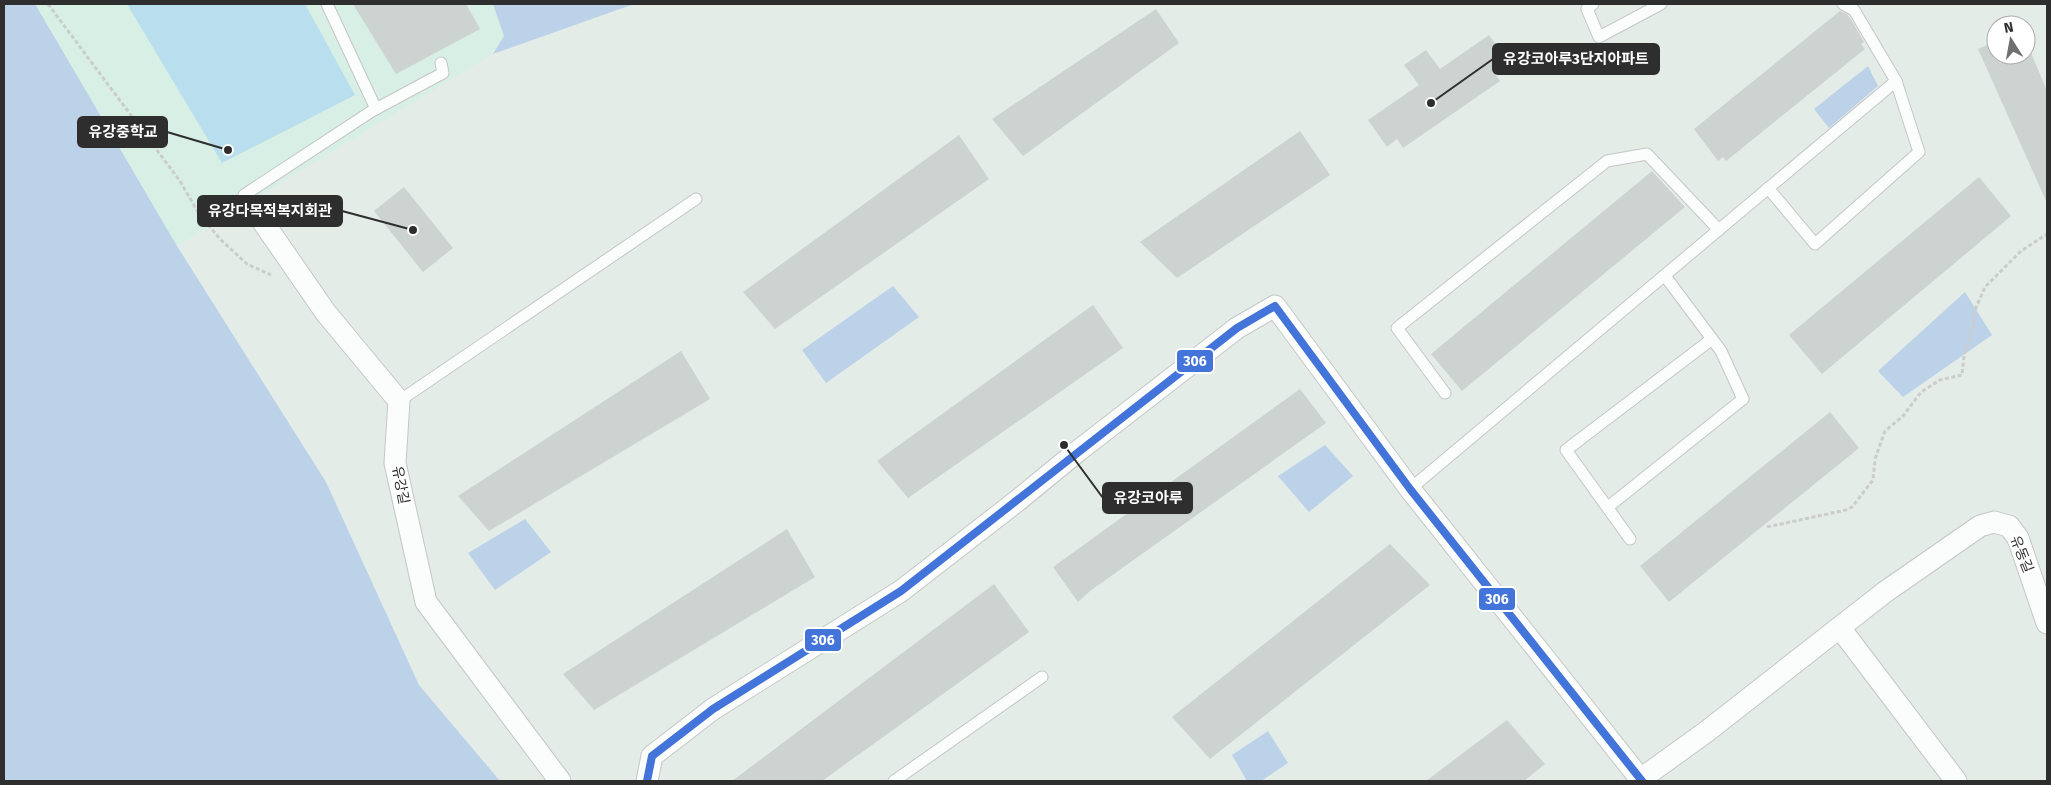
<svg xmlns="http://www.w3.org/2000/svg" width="2051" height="785" viewBox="0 0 2051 785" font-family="'Fira Sans','Noto Sans KR',sans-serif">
<rect width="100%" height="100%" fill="#e4ece8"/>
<path fill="#d8efe5" d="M35,4H493L504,36L493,54L177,246Z"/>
<g fill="#bbd2e9">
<path d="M4,4H35L177,246L326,482L419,685L500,781H4Z"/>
<path d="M493,4H634L493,54L504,36Z"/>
<path d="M1868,66L1878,86L1829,128L1814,109Z"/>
<path d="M893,286L919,317L826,383L802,350Z"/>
<path d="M1965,292L1992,335L1903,397L1878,371Z"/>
<path d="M1325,445L1353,476L1309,512L1278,476Z"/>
<path d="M525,519L551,552L495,590L468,553Z"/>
<path d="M1268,731L1288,763L1261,781H1247L1232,755Z"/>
</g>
<path fill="#b9deed" d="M127,4H305L355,95L222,163Z"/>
<g fill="#cdd3d0">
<path d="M353,4H466L480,29L396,74Z"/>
<path d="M1156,9L1179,43L1023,156L992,119Z"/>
<path d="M1840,11L1847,14L1852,21L1864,42L1861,44L1865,49L1726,161L1723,157L1718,161L1694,129Z"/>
<path d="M1489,35L1507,61L1493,71L1500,81L1403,148L1397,139L1387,147L1368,120L1419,85L1404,65L1426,50L1440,69Z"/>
<path d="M1996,41V55H2026V41L2047,91V203L1978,49Z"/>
<path d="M1300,131L1330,175L1177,278L1140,242Z"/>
<path d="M959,135L989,179L775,329L743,292Z"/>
<path d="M1652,171L1685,207L1462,391L1431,354Z"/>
<path d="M1979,177L2011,216L1822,374L1789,335Z"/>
<path d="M404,187L453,248L423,272L374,211Z"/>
<path d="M1093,305L1123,348L908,498L877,461Z"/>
<path d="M681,351L710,399L489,531L458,496Z"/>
<path d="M1300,389L1326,423L1090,591L1078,602L1053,567Z"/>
<path d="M1830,412L1859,448L1669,602L1640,566Z"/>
<path d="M787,529L815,577L594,710L563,674Z"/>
<path d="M1390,544L1430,585L1210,759L1172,717Z"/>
<path d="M994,584L1029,632L822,781H732Z"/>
<path d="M1507,720L1545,764L1524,781H1426Z"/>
</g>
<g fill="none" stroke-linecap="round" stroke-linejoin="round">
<g stroke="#c5c6c5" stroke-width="13">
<g id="service">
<path d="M327,4L376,109"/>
<path d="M1593,4L1587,9L1599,37L1661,4"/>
<path d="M1768,188L1815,244L1919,152L1896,81"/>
<path d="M263,222L244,195L372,111L443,73L441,63"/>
<path d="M1445,393L1397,328L1607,161L1647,154L1719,230"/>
<path d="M399,401L696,199"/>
<path d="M1410,489L1896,81L1854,10L1843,4"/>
<path d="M1608,507L1743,399L1721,351L1665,276"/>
<path d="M1630,539L1566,450L1712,339"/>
<path d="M894,781L1042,677"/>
</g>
</g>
<g stroke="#c5c6c5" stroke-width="23">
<g id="minor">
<path d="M263,222L326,313L399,401L395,463L426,602L560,781"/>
<path d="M1840,628L1956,781"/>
<path d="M647,781L652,756L713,709L901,591L1017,501L1078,451L1237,328L1275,306L1410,489L1642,781"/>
<path d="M1638,781L1706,732L1885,592L1980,526L1994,522L2009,526L2018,538L2047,623"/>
</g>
</g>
<g stroke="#cbcccb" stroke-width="3" stroke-dasharray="4 2.5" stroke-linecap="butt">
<path d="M48,4L180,181L199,214L220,239L247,264L271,275"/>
<path d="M1767,527L1846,510L1852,507L1873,480L1875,459L1885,431L1903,416L1921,392L1940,380L1962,375L1964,356L1973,326L1975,310L1985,287L2021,251L2047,234"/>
</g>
<use href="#service" stroke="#fbfcfc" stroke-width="11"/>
<use href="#minor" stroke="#fbfcfc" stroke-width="21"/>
<g stroke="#fff" stroke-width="11">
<path id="bus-1" d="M647,781L652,756L713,709L901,591L1237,328L1275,306L1410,489L1642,781"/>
</g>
<use href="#bus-1" stroke="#4374d9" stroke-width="8"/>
</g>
<g text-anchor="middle" stroke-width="5" stroke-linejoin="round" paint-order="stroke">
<g font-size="14" fill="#2e2e2e" stroke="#fff">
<text transform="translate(401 485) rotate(79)" y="5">유강길</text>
<text transform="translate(2022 554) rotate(68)" y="5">유동길</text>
</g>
</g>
<path fill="none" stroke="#2e2e2e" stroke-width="2" d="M1431 103L1493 59M228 150L167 132M413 230L342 211M1064 445L1103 498"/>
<g fill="#2e2e2e" stroke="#fff" stroke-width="2">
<circle cx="1431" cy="103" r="5"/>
<circle cx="228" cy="150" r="5"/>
<circle cx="413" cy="230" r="5"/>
<circle cx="1064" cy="445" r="5"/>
</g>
<g fill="#2e2e2e" stroke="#2e2e2e" stroke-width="2">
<rect x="1493" y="44" width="166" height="30" rx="5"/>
<rect x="78" y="117" width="89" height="30" rx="5"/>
<rect x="198" y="196" width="144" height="30" rx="5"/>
<rect x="1103" y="483" width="89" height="30" rx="5"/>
</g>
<g font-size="15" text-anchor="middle" font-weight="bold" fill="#fff">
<text x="1576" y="64">유강코아루3단지아파트</text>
<text x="123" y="137">유강중학교</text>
<text x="270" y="216">유강다목적복지회관</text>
<text x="1148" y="503">유강코아루</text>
</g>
<g stroke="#fff" stroke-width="2">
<rect x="1176" y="349" width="38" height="24" rx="5" fill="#4374d9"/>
<rect x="1478" y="587" width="38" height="24" rx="5" fill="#4374d9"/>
<rect x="804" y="628" width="38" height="24" rx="5" fill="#4374d9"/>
</g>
<g font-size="14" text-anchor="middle" font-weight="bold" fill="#fff">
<text x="1195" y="366">306</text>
<text x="1497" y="604">306</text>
<text x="823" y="645">306</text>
</g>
<rect width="2051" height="785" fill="none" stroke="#2e2e2e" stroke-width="10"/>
<g transform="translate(2011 40) rotate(349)"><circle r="24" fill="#ffffff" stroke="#ababab"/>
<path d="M0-4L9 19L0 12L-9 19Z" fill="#6e706f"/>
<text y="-8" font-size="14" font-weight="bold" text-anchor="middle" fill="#2e2e2e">N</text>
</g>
</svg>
